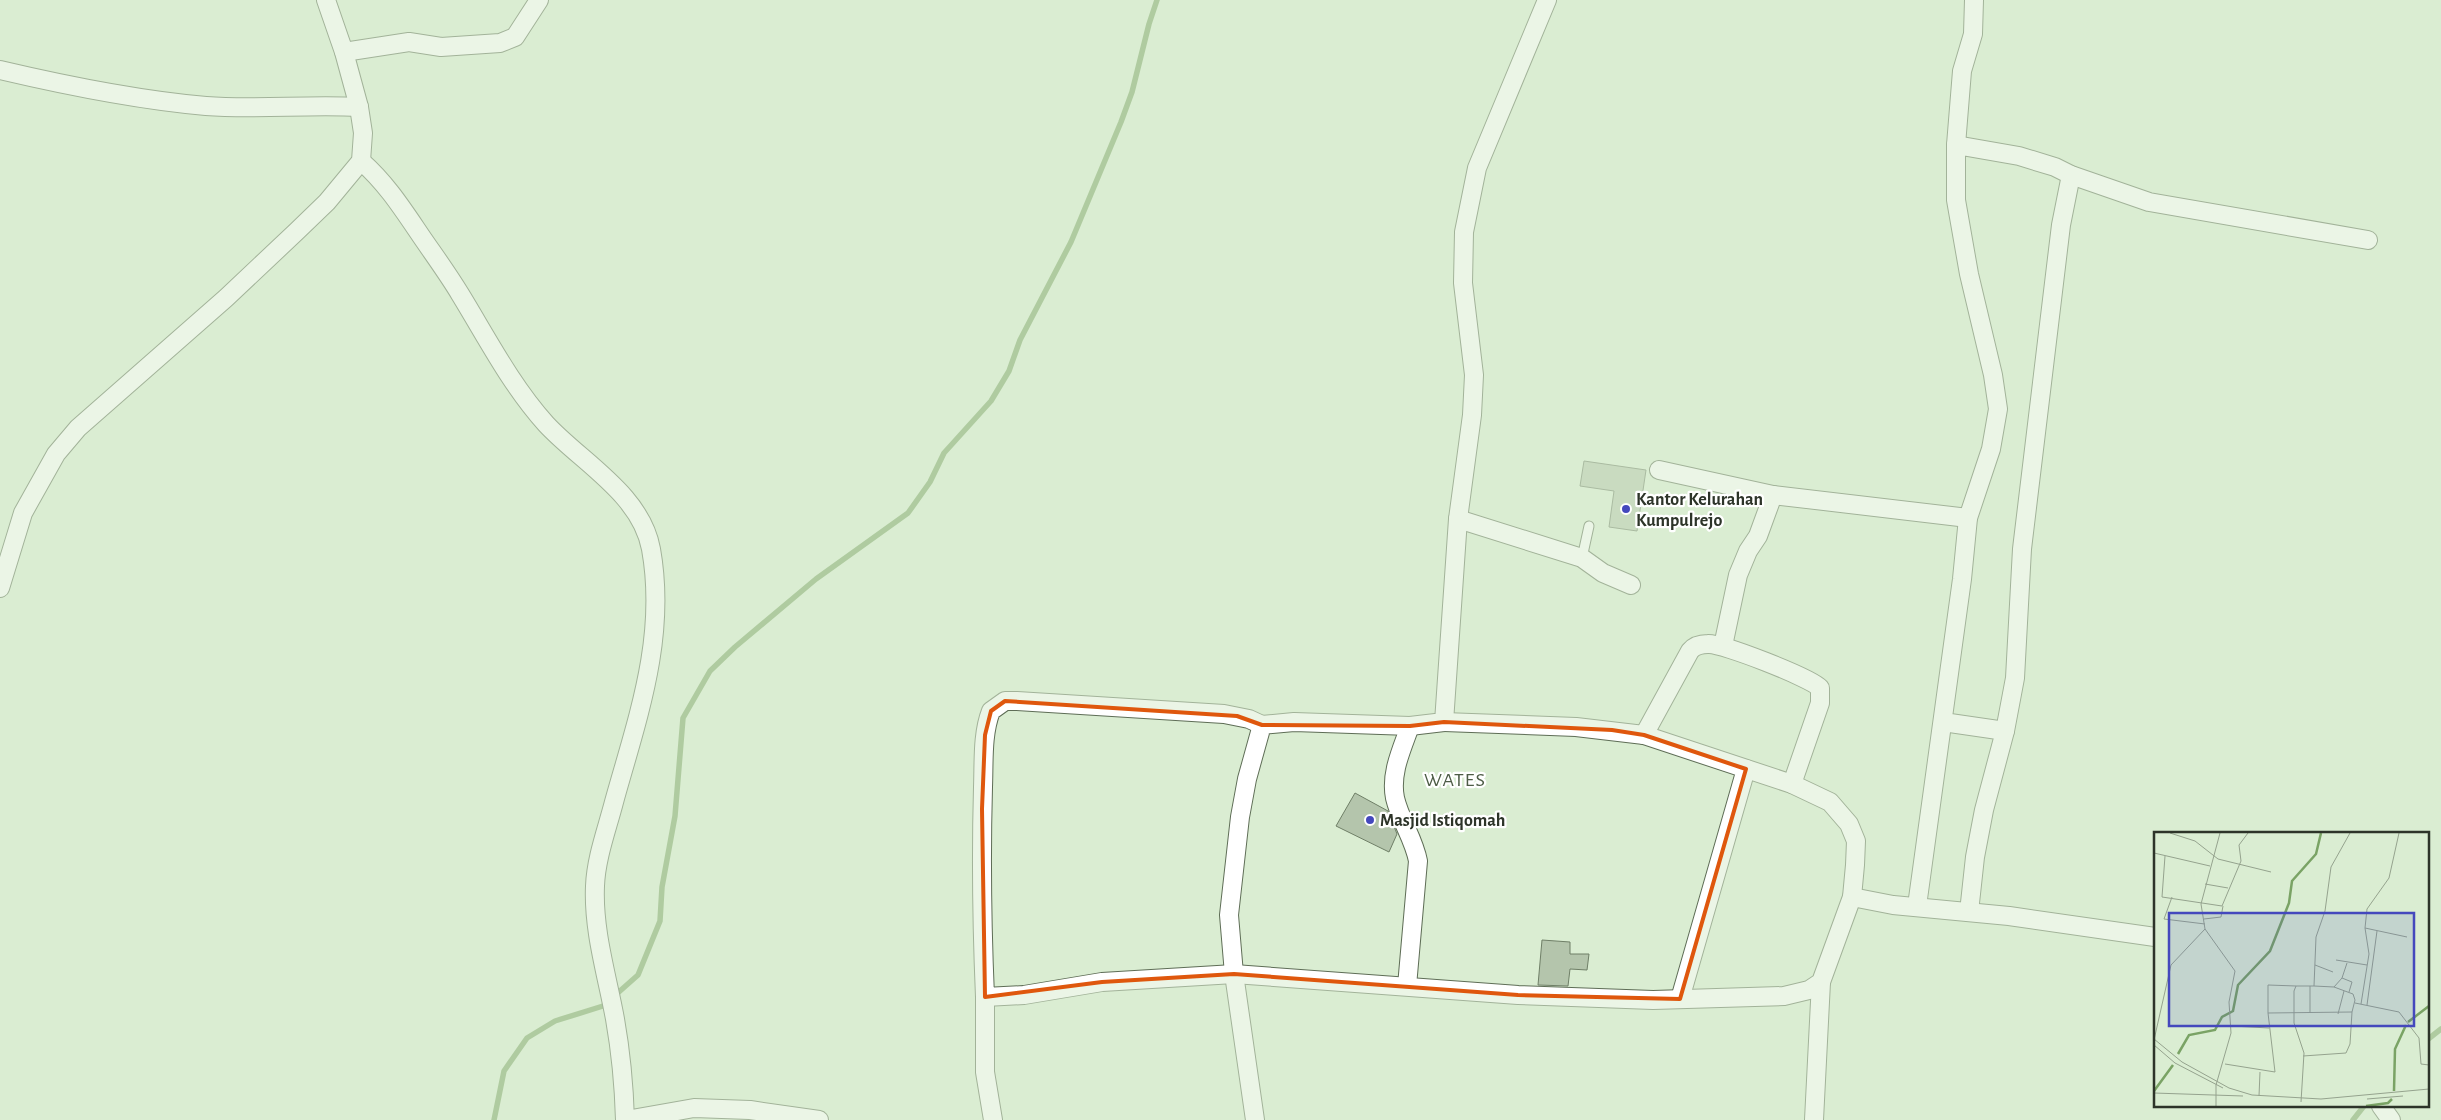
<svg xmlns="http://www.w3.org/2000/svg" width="2441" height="1120" viewBox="0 0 2441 1120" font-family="'Alegreya Sans',sans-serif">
<rect width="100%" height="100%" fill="#daedd2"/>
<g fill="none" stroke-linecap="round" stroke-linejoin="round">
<g stroke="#7aa365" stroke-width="5.5">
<path d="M2427,1040L2441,1029"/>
<path d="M494,1120L504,1071L527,1038L555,1021L603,1006L638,975L660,921L662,887L675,816L683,718L710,671L735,647L816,579L908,513L930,482L944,453L991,401L1009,371L1020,340L1071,242L1121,122L1132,92L1149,24L1157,0"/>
<path d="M2353,1120L2364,1106"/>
</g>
</g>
<g fill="#b4c5ac" stroke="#6f7f67">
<path d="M1584,461L1646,470L1637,531L1609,527L1614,491L1580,486Z"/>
<path d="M1355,793L1388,811L1397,834L1389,852L1336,826Z"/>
<path d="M1542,940L1570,942V954H1589L1587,970L1570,969L1568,986L1538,985Z"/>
</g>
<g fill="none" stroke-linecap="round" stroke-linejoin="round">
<g stroke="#5e6d56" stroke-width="11">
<path id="lane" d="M1582,558L1589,526"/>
</g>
<g stroke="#5e6d56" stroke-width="20">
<g id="street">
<path d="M344,52L409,42L441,47L500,43L515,37L539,0"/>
<path d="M0,70C68,86 137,100 206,106C257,110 308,104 359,107"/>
<path d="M1956,145L1962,71L1973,34L1974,0"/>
<path d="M361,161C386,183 402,208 421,236C434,255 448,274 460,294C487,338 511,385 546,424C581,462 641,494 651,549C667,638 637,719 614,802C607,829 596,858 595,886C593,931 607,975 615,1019C621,1053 624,1085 625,1120"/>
<path d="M1659,470L1773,495L1968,518"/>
<path d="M1458,519L1582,558L1603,573L1631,585"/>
<path d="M0,588L23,513L56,454L78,428L226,298L297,231L327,202L361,161L363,133L359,107L344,52L326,0"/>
<path d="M1723,646L1738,575L1748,551L1758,536L1773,495"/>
<path d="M1943,722L2005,731"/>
<path d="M1262,725L1249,719L1224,714L1017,701H1005L991,711C982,734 984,762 983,787C981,857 982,927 985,997L1024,995L1102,982L1234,974L1518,995L1653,1000L1784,996L1809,990L1821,982L1852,897L1855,865L1856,841L1849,824L1830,802L1792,784L1644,735L1576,727L1444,722"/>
<path d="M1644,735L1690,651C1694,646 1701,644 1708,644C1722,643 1811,678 1820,688V703L1792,784"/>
<path d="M1852,897L1893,905L2009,916L2155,937"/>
<path d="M1917,906L1962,579L1968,518L1991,449L1998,409L1993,375L1969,274L1956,200V145L2019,156L2055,167L2071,175L2149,202L2368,240"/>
<path d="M1969,912L1975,857L1984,810L2005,731L2015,678L2022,549L2061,225L2071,175"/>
<path d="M1407,986L1418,861C1414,839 1400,820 1395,798C1390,773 1402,749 1410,726"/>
<path d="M985,997V1072L993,1120"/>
<path d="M1680,999L1746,769"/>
<path d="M2381,1106L2391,1120"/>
<path d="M626,1120L694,1108L750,1110L819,1120"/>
<path d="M1255,1120L1234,974L1229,915L1240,817L1247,779L1262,725L1294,722L1410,726L1444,722L1458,519L1472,415L1474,375L1463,283L1464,232L1477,168L1547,0"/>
<path d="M1814,1120L1821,982"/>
</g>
</g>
<use href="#lane" stroke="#fff" stroke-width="9"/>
<use href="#street" stroke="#fff" stroke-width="18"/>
</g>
<path d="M0 0H2441V1120H0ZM1005,701L1237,716L1262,725L1410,726L1444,722L1612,730L1644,735L1746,769L1680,999L1518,995L1234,974L1102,982L985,997L982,809L985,735L991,711Z" fill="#daedd2" fill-opacity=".55" fill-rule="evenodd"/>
<path fill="none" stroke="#df570d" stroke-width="4" stroke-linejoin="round" d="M1005,701L1237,716L1262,725L1410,726L1444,722L1612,730L1644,735L1746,769L1680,999L1518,995L1234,974L1102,982L985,997L982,809L985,735L991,711Z"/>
<g fill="#4448bd" stroke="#fff" stroke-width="2">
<circle cx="1626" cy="509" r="5"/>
<circle cx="1370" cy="820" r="5"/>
</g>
<g text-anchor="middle" stroke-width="4.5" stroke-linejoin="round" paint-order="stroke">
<g font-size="18" font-weight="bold" fill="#2d3429" stroke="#fff" text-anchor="start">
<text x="1636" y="505">Kantor Kelurahan<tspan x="1636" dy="21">Kumpulrejo</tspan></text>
<text x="1380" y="826">Masjid Istiqomah</text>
</g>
<g font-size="20" letter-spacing="1" fill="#4d5c46" stroke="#fff">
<text x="1455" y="786">WATES</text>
</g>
</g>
<g transform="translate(2154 832)">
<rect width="275" height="275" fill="#daedd2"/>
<path fill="none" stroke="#7aa365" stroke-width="2.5" d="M254,190L275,174M24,222L35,203L61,198L68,185L79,179L84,153L116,119L135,71L138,49L162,22L167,1M0,259L19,233M240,259L241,217L252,193M212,274L234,271L238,267"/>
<path fill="none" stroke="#95a38e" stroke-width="1" d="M16,1L41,9L64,27L117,40M0,21L56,34M11,24L8,65L68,74L87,29L85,13L94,1M51,52L74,56M18,65L10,87L51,92M50,87L67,85L69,74M211,96L213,77L235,46L245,1M51,97L81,139L75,170L77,201L62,253V274M182,128L213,133M161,133L179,140M188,146L193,131M142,154L114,153V181L198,180L201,168L199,162L180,155L160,154M180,155L188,146L198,150L195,160M201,171L245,180L265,206L267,232L275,233M207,172L215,122L211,96L253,105M213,173L223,99M156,180V154M184,182L190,159M78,194L115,196M0,207L28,230L75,256L98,263L167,267L275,257M0,208L17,133L51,97L47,72L66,1M0,213L21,231L69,256M149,224L192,221L196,212L198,180M71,232L121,240L114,181M0,261L89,264M105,264L106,240M213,267L249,264M147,270L150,221L140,191V159L142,154H160L162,105L171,79L177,35L196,1"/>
<path fill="#4448bd" fill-opacity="0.15" stroke="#4448bd" stroke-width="2.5" d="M15,81H260V194H15Z"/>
<rect width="275" height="275" fill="none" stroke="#2d3429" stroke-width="2.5"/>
</g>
</svg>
